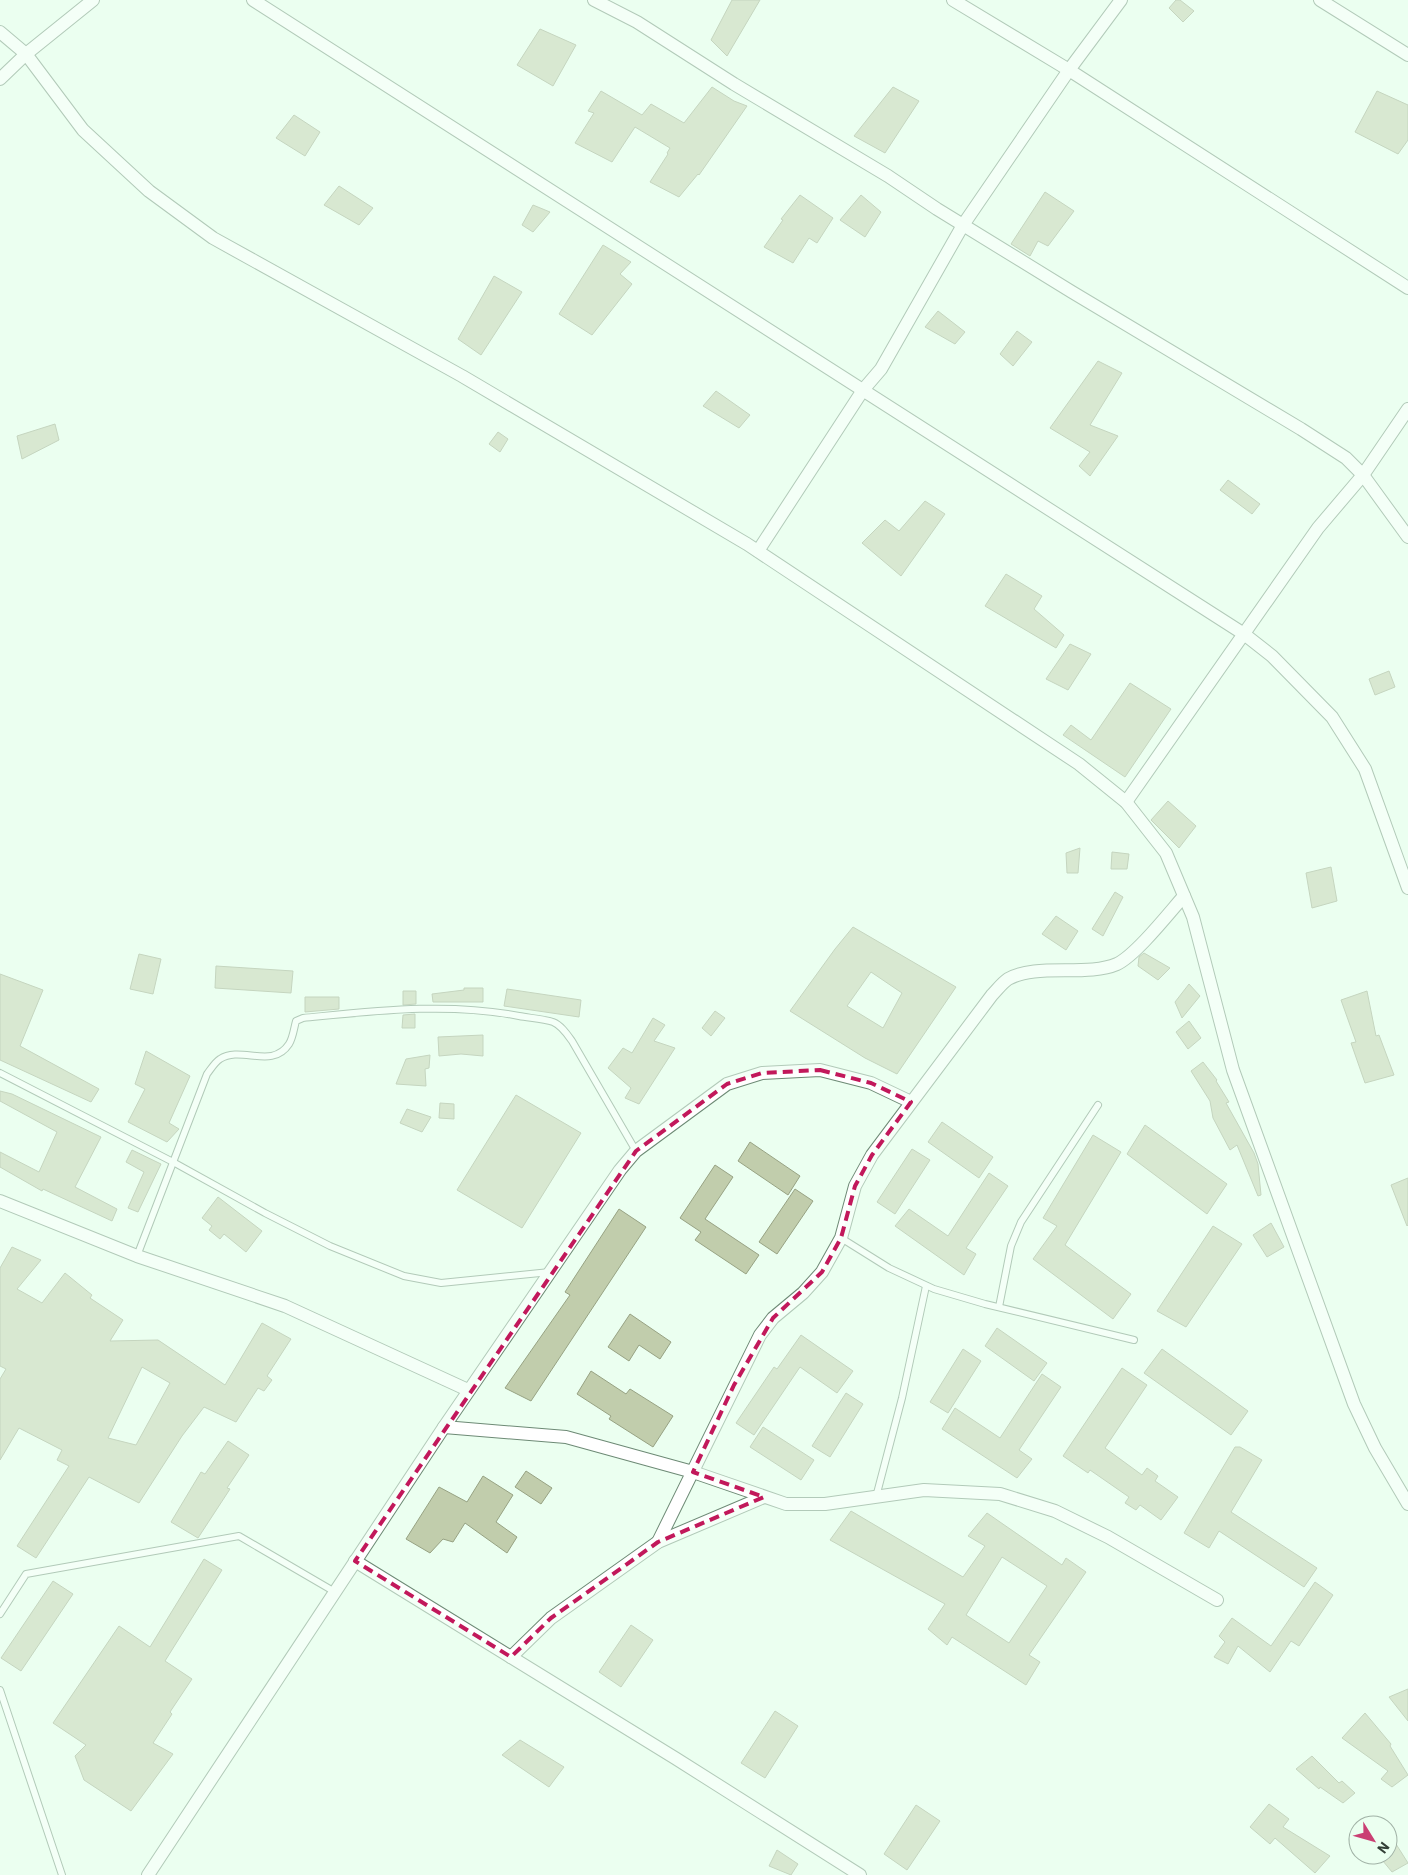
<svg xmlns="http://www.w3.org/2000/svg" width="1408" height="1875" viewBox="0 0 1408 1875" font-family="'IBM Plex Sans',sans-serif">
<rect width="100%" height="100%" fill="#ebfff0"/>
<g fill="#c1cdac" stroke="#97a283" fill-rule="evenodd">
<path d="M732,0H760L727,56L711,40Z"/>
<path d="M1176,0H1180L1194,11L1183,22L1169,8Z"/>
<path d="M540,29L576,45L553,86L517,65Z"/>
<path d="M712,87L734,101L747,106L699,175L698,174L679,197L650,182L668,154L667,153L670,148L635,127L612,162L575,143L594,113L588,111L601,91L642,115L651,104L684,123Z"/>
<path d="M893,87L919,101L885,153L854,136Z"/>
<path d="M1377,91L1408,105V140L1398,154L1355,132Z"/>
<path d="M294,115L320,132L305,156L276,138Z"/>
<path d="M339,186L373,208L359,225L324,205Z"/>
<path d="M1045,192L1074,211L1048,246L1038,241L1030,256L1011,244Z"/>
<path d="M800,195L833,218L817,243L809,238L793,263L764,247L783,220L781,219Z"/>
<path d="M861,195L881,212L865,237L840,220Z"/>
<path d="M533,205L550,212L533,232L522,225Z"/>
<path d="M603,245L631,262L620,274L632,284L592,335L559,314Z"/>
<path d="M494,276L522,292L481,355L458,339Z"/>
<path d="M938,311L965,332L955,344L925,327Z"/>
<path d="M1017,331L1032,342L1013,366L1000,354Z"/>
<path d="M1098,361L1122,373L1090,425L1118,436L1090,476L1079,466L1090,452L1050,428Z"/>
<path d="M716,391L750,415L739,428L703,406Z"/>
<path d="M55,424L59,440L22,459L17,436Z"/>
<path d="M498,432L508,439L500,452L489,444Z"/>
<path d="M1228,480L1260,504L1252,514L1220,490Z"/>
<path d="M925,501L945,514L901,576L862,543L885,520L899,531Z"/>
<path d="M1006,574L1042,596L1034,609L1064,635L1056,648L985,606Z"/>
<path d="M1070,644L1091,654L1068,690L1046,679Z"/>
<path d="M1389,671L1395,687L1375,695L1369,679Z"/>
<path d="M1130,683L1171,709L1125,777L1063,735L1071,725L1091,740Z"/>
<path d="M1168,801L1196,826L1179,848L1151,820Z"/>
<path d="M1080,848L1078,873H1067L1066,853Z"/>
<path d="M1112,852L1129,854L1127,869H1111Z"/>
<path d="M1331,867L1337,901L1312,908L1306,873Z"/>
<path d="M1115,892L1123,897L1103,936L1092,929Z"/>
<path d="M1056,916L1078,931L1066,950L1042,934Z"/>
<path d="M853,927L956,987L897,1074L865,1058L790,1011L835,949ZM871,972L902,993L883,1028L847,1006Z"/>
<path d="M1144,953L1170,968L1158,980L1138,966L1139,957Z"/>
<path d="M139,954L161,959L153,994L130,989Z"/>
<path d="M216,966L293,971L291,993L215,988Z"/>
<path d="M0,974L43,990L20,1046L99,1089L91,1102L0,1060Z"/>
<path d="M1189,984L1200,996L1182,1018L1175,1002Z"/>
<path d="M464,988H483V1002H433L432,994L464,990Z"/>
<path d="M507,989L581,1000L579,1017L504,1006Z"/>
<path d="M403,991H416V1004L403,1005Z"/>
<path d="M1367,991L1376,1036L1379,1035L1394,1075L1365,1083L1351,1043L1356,1042L1341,1000Z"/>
<path d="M305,997H339V1009L305,1012Z"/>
<path d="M715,1011L725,1018L711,1036L702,1028Z"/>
<path d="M415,1014V1028H402L403,1015Z"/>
<path d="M653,1018L665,1025L654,1041L675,1048L639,1104L625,1098L631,1088L608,1068L623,1048L632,1053Z"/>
<path d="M1189,1021L1201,1038L1188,1049L1176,1032Z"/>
<path d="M483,1035V1056L461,1054L439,1056L438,1037Z"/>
<path d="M146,1051L190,1076L169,1123L179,1129L167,1142L128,1122L145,1089L135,1084Z"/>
<path d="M430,1055L429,1068L425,1069L426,1086L396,1084L406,1059Z"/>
<path d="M1203,1062L1217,1080L1216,1081L1229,1102L1226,1103L1254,1153L1258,1164L1261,1195L1258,1196L1237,1145L1230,1150L1213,1118L1210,1101L1191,1071Z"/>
<path d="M0,1091L12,1094L101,1137L75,1187L117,1209L112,1221L43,1189L42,1191L0,1167V1152L39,1172L57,1132L0,1101Z"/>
<path d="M516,1095L581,1133L522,1228L457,1190Z"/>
<path d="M440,1103L454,1104V1119L439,1118Z"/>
<path d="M407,1109L431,1117L422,1132L400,1123Z"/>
<path d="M942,1122L993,1157L979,1178L928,1142Z"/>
<path d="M1145,1125L1227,1184L1207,1214L1127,1154Z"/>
<path d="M1093,1135L1121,1152L1065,1245L1131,1294L1113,1319L1033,1259L1057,1226L1043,1218Z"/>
<path d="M750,1142L800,1176L788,1195L738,1161Z"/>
<path d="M912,1149L930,1160L895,1214L877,1202Z"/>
<path d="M132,1150L161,1164L138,1212L128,1208L144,1172L126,1162Z"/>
<path d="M715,1165L733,1177L705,1219L759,1255L746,1274L695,1240L701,1232L680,1218Z"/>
<path d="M989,1173L1008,1186L966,1248L976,1254L964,1275L895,1226L909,1209L948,1236Z"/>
<path d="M1408,1178V1225L1407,1226L1391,1185Z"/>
<path d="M795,1189L813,1201L777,1254L759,1242Z"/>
<path d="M218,1197L262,1231L246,1252L224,1234L220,1239L209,1230L212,1226L202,1218Z"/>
<path d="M619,1209L646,1227L531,1401L505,1388L570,1295L565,1292Z"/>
<path d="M1271,1223L1284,1247L1267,1257L1253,1235Z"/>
<path d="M1213,1226L1242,1244L1186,1327L1157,1311Z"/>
<path d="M12,1247L41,1260L17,1289L42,1303L65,1273L92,1295L90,1298L123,1320L110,1341L158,1340L225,1385L262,1323L291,1339L267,1376L272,1380L264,1391L258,1388L236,1422L204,1407L182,1436L139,1503L89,1477L36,1558L17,1546L69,1466L57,1460L62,1450L19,1428L0,1460V1379L6,1369L0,1366V1268ZM142,1367L170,1383L136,1445L108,1438Z"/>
<path d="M630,1314L671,1342L660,1359L639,1345L629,1361L608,1347Z"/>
<path d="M997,1328L1047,1363L1034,1381L985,1346Z"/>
<path d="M801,1335L853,1371L837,1393L800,1367L754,1435L736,1423L774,1367L777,1369Z"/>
<path d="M963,1349L981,1361L948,1413L930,1402Z"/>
<path d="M1162,1349L1248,1411L1231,1435L1144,1373Z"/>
<path d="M1122,1368L1147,1385L1105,1448L1142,1475L1147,1468L1158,1476L1155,1481L1178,1497L1161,1520L1140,1505L1136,1510L1125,1503L1129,1497L1090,1470L1088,1473L1063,1456Z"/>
<path d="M591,1371L626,1394L630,1389L673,1416L653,1447L609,1419L611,1416L577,1394Z"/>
<path d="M1042,1374L1061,1387L1019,1450L1032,1459L1017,1478L942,1429L955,1408L1000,1438Z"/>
<path d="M846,1393L863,1404L830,1457L812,1446Z"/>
<path d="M763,1427L814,1460L801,1480L750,1447Z"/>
<path d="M228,1441L249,1455L227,1488L230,1489L198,1538L171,1522L201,1472L205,1474Z"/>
<path d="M1235,1447H1240L1262,1460L1231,1512L1317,1568L1304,1587L1219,1531L1209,1548L1184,1533Z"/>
<path d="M526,1471L552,1488L541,1504L515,1487Z"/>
<path d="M483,1476L513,1495L496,1522L517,1537L507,1553L465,1523L453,1542L443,1539L430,1553L406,1539L439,1487L467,1502Z"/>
<path d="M851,1511L963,1577L985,1546L968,1536L987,1513L1062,1565L1066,1558L1086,1572L1029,1655L1040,1662L1026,1685L952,1637L947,1645L928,1629L945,1604L830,1540ZM1002,1557L1047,1586L1009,1643L966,1615Z"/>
<path d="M204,1559L222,1570L165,1661L192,1679L170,1712L172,1714L153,1743L173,1754L131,1811L84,1780L75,1756L86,1745L53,1723L119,1626L150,1647Z"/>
<path d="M53,1581L73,1594L21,1671L1,1658Z"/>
<path d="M1315,1582L1333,1595L1299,1646L1291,1641L1270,1672L1238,1646L1228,1664L1214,1657L1225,1642L1219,1636L1232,1618L1271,1646Z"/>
<path d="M631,1625L653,1640L621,1687L599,1672Z"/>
<path d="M1408,1689V1721L1389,1697Z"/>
<path d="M775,1711L798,1726L765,1778L741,1763Z"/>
<path d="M1365,1713L1391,1744L1390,1746L1408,1775L1392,1787L1381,1779L1388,1771L1342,1738Z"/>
<path d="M520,1740L564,1767L549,1787L502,1755Z"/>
<path d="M1312,1756L1339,1783L1342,1781L1355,1793L1343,1803L1320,1787L1319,1789L1296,1769Z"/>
<path d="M1269,1804L1289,1819L1283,1827L1330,1856L1315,1873L1275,1838L1270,1844L1250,1827Z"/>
<path d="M916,1805L940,1821L907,1870L884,1854Z"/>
<path d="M1396,1844L1408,1863L1392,1872L1378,1855H1388V1848Z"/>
<path d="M777,1850L798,1864L791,1875L769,1866Z"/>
</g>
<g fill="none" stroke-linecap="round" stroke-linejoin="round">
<g stroke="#6d8a75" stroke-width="8">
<g id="lane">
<path d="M0,1073L173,1162L265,1213L330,1246L404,1276L441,1283L550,1272"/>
<path d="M841,1238L889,1268L934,1289L985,1304L1134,1340"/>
<path d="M137,1256L207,1074C211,1069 215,1062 220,1059C241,1045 272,1070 289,1044C293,1038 294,1028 296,1021L303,1018C375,1011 448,1002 519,1016C530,1018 543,1019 553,1022C561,1025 567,1034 572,1041L636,1151"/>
<path d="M999,1307L1011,1246L1021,1222L1098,1105"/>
<path d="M876,1497L902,1398L926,1286"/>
<path d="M0,1614L26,1574L239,1536L335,1592"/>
<path d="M0,1690L62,1875"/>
</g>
</g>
<g stroke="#6d8a75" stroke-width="14">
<g id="street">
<path d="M253,0C582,213 915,420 1244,634L1272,656L1332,717L1365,769L1408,888"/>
<path d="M594,0L637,22L734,84L888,176L937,209L1072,292L1301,429L1346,458L1363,475L1408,537"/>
<path d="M953,0L1069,70L1408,288"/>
<path d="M1320,0L1408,55"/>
<path d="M0,32L26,54L83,130L149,191L213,238L462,376L747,544L1079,764L1126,802L1166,853L1193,917L1233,1070L1354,1404L1375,1448L1408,1504"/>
<path d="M0,79L26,54L93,0"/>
<path d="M758,551L863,390L881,369L963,225L1069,70L1121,0"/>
<path d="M1126,802L1318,528L1363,475L1408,409"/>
<path d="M0,1201L137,1256L285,1306L468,1390"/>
<path d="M444,1427L566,1437L693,1472L786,1504H825L924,1490L1000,1494L1055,1511L1108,1537L1217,1600"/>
<path d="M658,1542L760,1335L773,1318L803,1293L822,1272L841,1238L855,1186L872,1155L992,995C997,990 1002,983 1008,979C1036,963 1087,977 1117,964C1136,955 1169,913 1184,896"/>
<path d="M355,1561L675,1758L860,1875"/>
<path d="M511,1657L551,1618L658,1542L764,1497"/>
<path d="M148,1875L444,1427L620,1170L636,1151L727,1084L762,1073L820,1070L871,1083L911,1102"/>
</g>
</g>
<use href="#lane" stroke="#fff" stroke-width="6"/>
<use href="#street" stroke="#fff" stroke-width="12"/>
</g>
<path d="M0 0H1408V1875H0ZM820,1070L871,1083L911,1102L872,1155L855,1186L841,1238L822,1272L773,1318L734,1385L693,1472L764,1497L658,1542L551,1618L511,1657L355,1561L636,1151L727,1084L762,1073Z" fill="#ebfff0" fill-opacity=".55" fill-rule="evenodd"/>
<path fill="none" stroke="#c2185b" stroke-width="4" stroke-dasharray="10 6" stroke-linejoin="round" d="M820,1070L871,1083L911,1102L872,1155L855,1186L841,1238L822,1272L773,1318L734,1385L693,1472L764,1497L658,1542L551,1618L511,1657L355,1561L636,1151L727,1084L762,1073Z"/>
<g transform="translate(1373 1840) rotate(127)"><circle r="24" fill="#ebfff0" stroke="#a1b2a6"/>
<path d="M0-4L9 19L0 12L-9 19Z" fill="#ca3f73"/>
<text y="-8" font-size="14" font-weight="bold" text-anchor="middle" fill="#323f36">N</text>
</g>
</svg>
